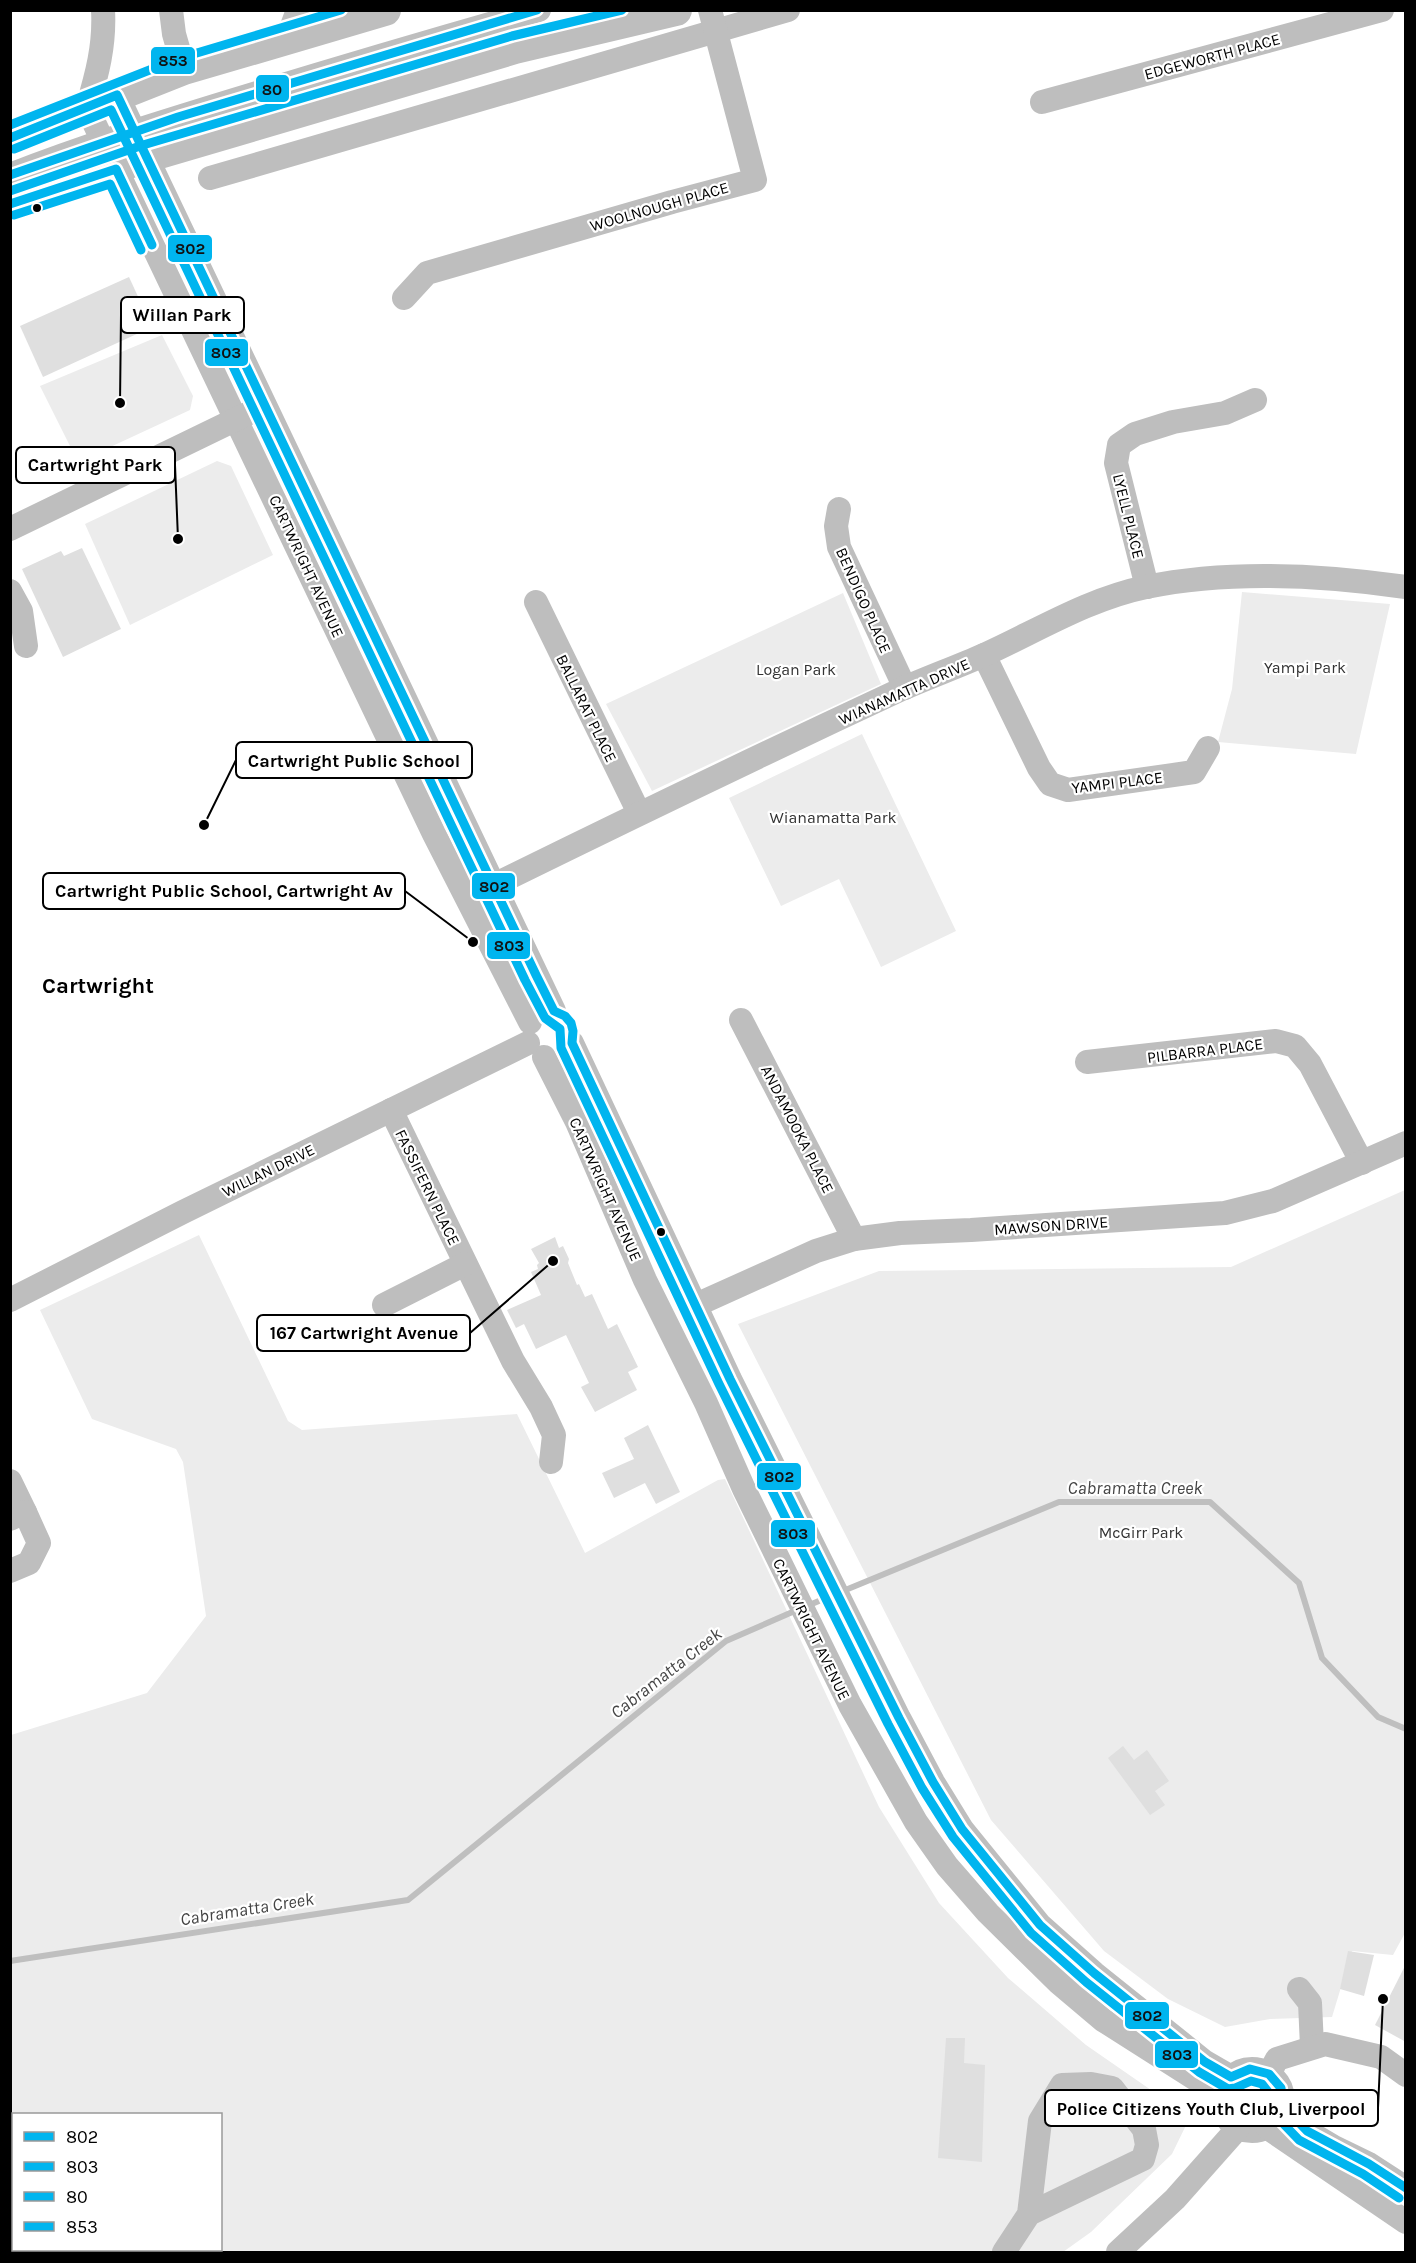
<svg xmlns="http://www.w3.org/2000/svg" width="1416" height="2263" viewBox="0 0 1416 2263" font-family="Karla,sans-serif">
<rect width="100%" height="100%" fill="#fff"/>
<g fill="#ececec" fill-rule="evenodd">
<path d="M162,335L193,396L190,410L78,462L40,386Z"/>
<path d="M217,461L231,466L273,555L130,625L85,524Z"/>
<path d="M1242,592L1390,604L1356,754L1218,742L1232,689Z"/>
<path d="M843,593L881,684L652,791L606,704Z"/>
<path d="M862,734L956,931L881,967L839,879L781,906L729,798Z"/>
<path d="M1405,1190V1933L1393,1955L1352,1951L1332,2017L1270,2019L1225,2027L1168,1999L1104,1951L991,1820L738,1324L879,1271L1231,1267Z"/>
<path d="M199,1235L288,1421L302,1430L517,1414L585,1553L718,1480L725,1479L879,1807L939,1903L1008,1978L1086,2045L1190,2117L1172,2154L1091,2232L1063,2252H11V1735L147,1693L206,1616L183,1462L176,1449L92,1419L40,1310ZM14,2114H220V2250H14Z"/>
</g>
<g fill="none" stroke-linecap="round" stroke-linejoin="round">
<g stroke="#bfbfbf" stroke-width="6">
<path d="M843,1591L1059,1502H1210L1299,1583L1322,1658L1378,1717L1406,1729"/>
<path d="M807,1606L833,1595"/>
<path d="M10,1961L408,1900L726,1641L797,1610"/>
</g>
</g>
<g fill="#dfdfdf">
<path d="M129,277L152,327L43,377L20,326Z"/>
<path d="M82,548L121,629L63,657L22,569L61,551L64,556Z"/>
<path d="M555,1237L559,1248L563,1246L569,1259L568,1263L577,1285L579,1284L585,1297L592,1294L608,1329L617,1324L638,1367L628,1372L637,1390L595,1412L581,1387L589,1383L566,1335L536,1349L524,1324L516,1328L507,1310L541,1295L531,1272L538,1269L537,1265L539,1263L531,1249Z"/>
<path d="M648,1425L680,1492L656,1504L645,1483L614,1498L602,1473L634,1459L624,1438Z"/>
<path d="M1123,1746L1134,1760L1147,1750L1169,1781L1155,1791L1165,1805L1150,1815L1108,1758Z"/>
<path d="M1348,1951L1374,1955L1364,1996L1340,1989Z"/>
<path d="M1406,1964V2042L1375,2025Z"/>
<path d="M946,2038H965L964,2063L985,2065L982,2162L938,2158Z"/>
</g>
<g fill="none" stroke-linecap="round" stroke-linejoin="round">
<g stroke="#bebebe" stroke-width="24">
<path d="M103,10C105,45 97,75 87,108L434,834L530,1022"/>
<path d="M171,10L174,34L184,69"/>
<path d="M288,37L298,10"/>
<path d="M117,95L554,1011"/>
<path d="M1042,102L1382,10"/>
<path d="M10,175C84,146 159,123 234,100C335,69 437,39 539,10"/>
<path d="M210,178L788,10"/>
<path d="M404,298L427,273L672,202L755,180L710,10"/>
<path d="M839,509L836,526L839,547L905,688"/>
<path d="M10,529L251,412"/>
<path d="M1147,587L1116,463L1119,445L1135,434L1173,422L1225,413L1255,400"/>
<path d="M10,591L21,611L26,646"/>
<path d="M536,602L639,813"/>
<path d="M984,655L1039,768L1050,784L1068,790L1194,772L1208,748"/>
<path d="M495,930C489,910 481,904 494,885C630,818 765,753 902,689C929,677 957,667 984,655C1037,631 1088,599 1146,587C1228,570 1323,575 1406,587"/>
<path d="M741,1020L854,1239"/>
<path d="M572,1043L730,1379L899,1718L933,1782L962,1829L1040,1925L1094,1973L1205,2062L1231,2077"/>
<path d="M544,1057L577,1122L645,1280L706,1403L744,1489L850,1705L916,1822L947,1866L988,1913L1058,1982L1103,2020L1221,2095"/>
<path d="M1087,1062L1276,1041L1295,1046L1310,1064L1362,1163"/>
<path d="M391,1110L513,1361L541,1407L554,1435L551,1462"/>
<path d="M10,1300L183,1212L528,1043"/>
<path d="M384,1305L465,1264"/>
<path d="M696,1305L816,1251L854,1239L900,1233L971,1230L1225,1213L1273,1201L1406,1143"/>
<path d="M10,1481L25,1512L10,1519"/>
<path d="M10,1571L29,1563L39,1543L25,1512"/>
<path d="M1299,1989L1310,2003L1312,2046"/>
<circle cx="1252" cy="2100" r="31"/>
<path d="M1269,2074L1277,2059L1325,2044L1381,2057L1406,2075"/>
<path d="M1283,2106L1307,2131L1334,2147L1369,2164L1406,2188"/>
<path d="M1268,2128L1406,2222"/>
<path d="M1004,2252L1029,2214L1040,2121L1062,2085L1091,2084L1112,2088L1144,2129L1147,2145L1143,2159L1029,2214"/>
<path d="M1118,2252L1175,2199L1238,2128"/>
</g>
<g stroke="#bebebe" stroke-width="32">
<path d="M10,138L184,69L385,10"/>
<path d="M10,204L146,157L515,48L676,10"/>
</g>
<g stroke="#fff" stroke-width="14">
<g id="bus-1">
<path d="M10,138L117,95L536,975L554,1011L565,1016L571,1023L573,1031L572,1043L730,1379L899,1718L933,1782L962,1829L1040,1925L1094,1973L1205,2062L1231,2077L1250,2069L1269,2074L1281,2088L1283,2106L1307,2131L1369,2164L1406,2188"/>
<path d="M10,204L116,169L152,245"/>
</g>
</g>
<g stroke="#fff" stroke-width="14">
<g id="bus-2">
<path d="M14,149L111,110L525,980L545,1018L560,1029L561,1048L719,1384L888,1724L922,1788L953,1837L1031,1933L1086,1982L1199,2072L1228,2089L1235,2088L1251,2081L1262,2084L1269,2093L1273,2113L1299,2140L1363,2174L1399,2198"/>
<path d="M14,215L110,184L141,250"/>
</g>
</g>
<g stroke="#fff" stroke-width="14">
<path id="bus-3" d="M10,175L178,117L537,10"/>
</g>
<g stroke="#fff" stroke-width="14">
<g id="bus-4">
<path d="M10,125L180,58L341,10"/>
<path d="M10,191L143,145L512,36L622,10"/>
</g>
</g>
<use href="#bus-1" stroke="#00b5ef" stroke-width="9"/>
<use href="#bus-2" stroke="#00b5ef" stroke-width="9"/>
<use href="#bus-3" stroke="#00b5ef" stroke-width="9"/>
<use href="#bus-4" stroke="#00b5ef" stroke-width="9"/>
</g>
<g fill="#000" stroke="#fff" stroke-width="2">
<circle cx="37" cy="208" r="5"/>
<circle cx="661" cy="1232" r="5"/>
</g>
<g text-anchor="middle" stroke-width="4.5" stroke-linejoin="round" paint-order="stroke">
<g font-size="16" fill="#000" stroke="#fff">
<text transform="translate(1212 56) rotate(-15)" y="6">EDGEWORTH PLACE</text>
<text transform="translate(659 206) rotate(-16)" y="6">WOOLNOUGH PLACE</text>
<text transform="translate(1129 516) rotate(76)" y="6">LYELL PLACE</text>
<text transform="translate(307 566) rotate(65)" y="6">CARTWRIGHT AVENUE</text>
<text transform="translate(864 600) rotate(66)" y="6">BENDIGO PLACE</text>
<text transform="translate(904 691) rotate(-24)" y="6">WIANAMATTA DRIVE</text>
<text transform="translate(587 708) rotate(64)" y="6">BALLARAT PLACE</text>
<text transform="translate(1117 782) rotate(-7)" y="6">YAMPI PLACE</text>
<text transform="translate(1205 1050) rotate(-7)" y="6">PILBARRA PLACE</text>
<text transform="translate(798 1129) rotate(63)" y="6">ANDAMOOKA PLACE</text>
<text transform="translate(268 1170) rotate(-26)" y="6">WILLAN DRIVE</text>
<text transform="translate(428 1187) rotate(64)" y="6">FASSIFERN PLACE</text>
<text transform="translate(606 1189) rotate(66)" y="6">CARTWRIGHT AVENUE</text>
<text transform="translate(1051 1225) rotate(-4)" y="6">MAWSON DRIVE</text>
<text transform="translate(812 1629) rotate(64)" y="6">CARTWRIGHT AVENUE</text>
</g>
<g font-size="16" fill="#333" stroke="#fff">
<text x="1305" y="673">Yampi Park</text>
<text x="796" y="675">Logan Park</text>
<text x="833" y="823">Wianamatta Park</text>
<text x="1141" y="1538">McGirr Park</text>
</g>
<g font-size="18" font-style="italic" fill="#444" stroke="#fff">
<text x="1135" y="1494">Cabramatta Creek</text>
<text transform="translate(666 1673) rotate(-38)" y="6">Cabramatta Creek</text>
<text transform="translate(247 1909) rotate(-9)" y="6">Cabramatta Creek</text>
</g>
<g font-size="22" font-weight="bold" fill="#000" stroke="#fff">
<text x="98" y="993">Cartwright</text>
</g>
</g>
<path fill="none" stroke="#000" stroke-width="2" d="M120 403L121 315M178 539L175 465M204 825L236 760M473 942L405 891M553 1261L470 1333M1383 1999L1378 2108"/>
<g fill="#000" stroke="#fff" stroke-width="2">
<circle cx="120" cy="403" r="6"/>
<circle cx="178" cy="539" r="6"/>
<circle cx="204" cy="825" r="6"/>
<circle cx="473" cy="942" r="6"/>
<circle cx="553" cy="1261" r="6"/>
<circle cx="1383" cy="1999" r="6"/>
</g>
<g fill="#fff" stroke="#000" stroke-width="2">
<rect x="121" y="297" width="123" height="36" rx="6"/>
<rect x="16" y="447" width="159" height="36" rx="6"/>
<rect x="236" y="742" width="236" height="36" rx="6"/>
<rect x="43" y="873" width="362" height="36" rx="6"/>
<rect x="257" y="1315" width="213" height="36" rx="6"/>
<rect x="1045" y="2090" width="333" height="36" rx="6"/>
</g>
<g font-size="18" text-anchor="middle" font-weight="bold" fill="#000">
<text x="182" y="321">Willan Park</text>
<text x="95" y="471">Cartwright Park</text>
<text x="354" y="767">Cartwright Public School</text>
<text x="224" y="897">Cartwright Public School, Cartwright Av</text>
<text x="364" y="1339">167 Cartwright Avenue</text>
<text x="1211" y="2115">Police Citizens Youth Club, Liverpool</text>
</g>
<g stroke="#fff" stroke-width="2">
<rect x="150" y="46" width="46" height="29" rx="6" fill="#00b5ef"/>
<rect x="255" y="74" width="35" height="29" rx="6" fill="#00b5ef"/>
<rect x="167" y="234" width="46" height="29" rx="6" fill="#00b5ef"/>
<rect x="204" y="338" width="45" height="29" rx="6" fill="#00b5ef"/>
<rect x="471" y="872" width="45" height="28" rx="6" fill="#00b5ef"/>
<rect x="486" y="931" width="45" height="29" rx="6" fill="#00b5ef"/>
<rect x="756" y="1462" width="46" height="29" rx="6" fill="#00b5ef"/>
<rect x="770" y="1519" width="46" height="29" rx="6" fill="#00b5ef"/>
<rect x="1124" y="2001" width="46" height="29" rx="6" fill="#00b5ef"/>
<rect x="1154" y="2040" width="45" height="29" rx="6" fill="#00b5ef"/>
</g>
<g font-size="16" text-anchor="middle" font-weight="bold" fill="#111">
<text x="173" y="66">853</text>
<text x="272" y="95">80</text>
<text x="190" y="254">802</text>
<text x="226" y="358">803</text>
<text x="494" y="892">802</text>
<text x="509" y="951">803</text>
<text x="779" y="1482">802</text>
<text x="793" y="1539">803</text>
<text x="1147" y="2021">802</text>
<text x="1177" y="2060">803</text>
</g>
<rect width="1416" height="2263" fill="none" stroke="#000000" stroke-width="24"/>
<rect x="12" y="2113" width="210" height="138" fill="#ffffff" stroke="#999999" stroke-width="1.5"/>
<rect x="24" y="2132" width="30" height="9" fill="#00b5ef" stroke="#999999" stroke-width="1.5"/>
<text x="66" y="2143" font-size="18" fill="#000000">802</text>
<rect x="24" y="2162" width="30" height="9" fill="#00b5ef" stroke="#999999" stroke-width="1.5"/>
<text x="66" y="2173" font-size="18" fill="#000000">803</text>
<rect x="24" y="2192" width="30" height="9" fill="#00b5ef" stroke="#999999" stroke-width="1.5"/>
<text x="66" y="2203" font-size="18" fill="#000000">80</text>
<rect x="24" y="2222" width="30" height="9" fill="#00b5ef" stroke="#999999" stroke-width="1.5"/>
<text x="66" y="2233" font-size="18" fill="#000000">853</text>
</svg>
